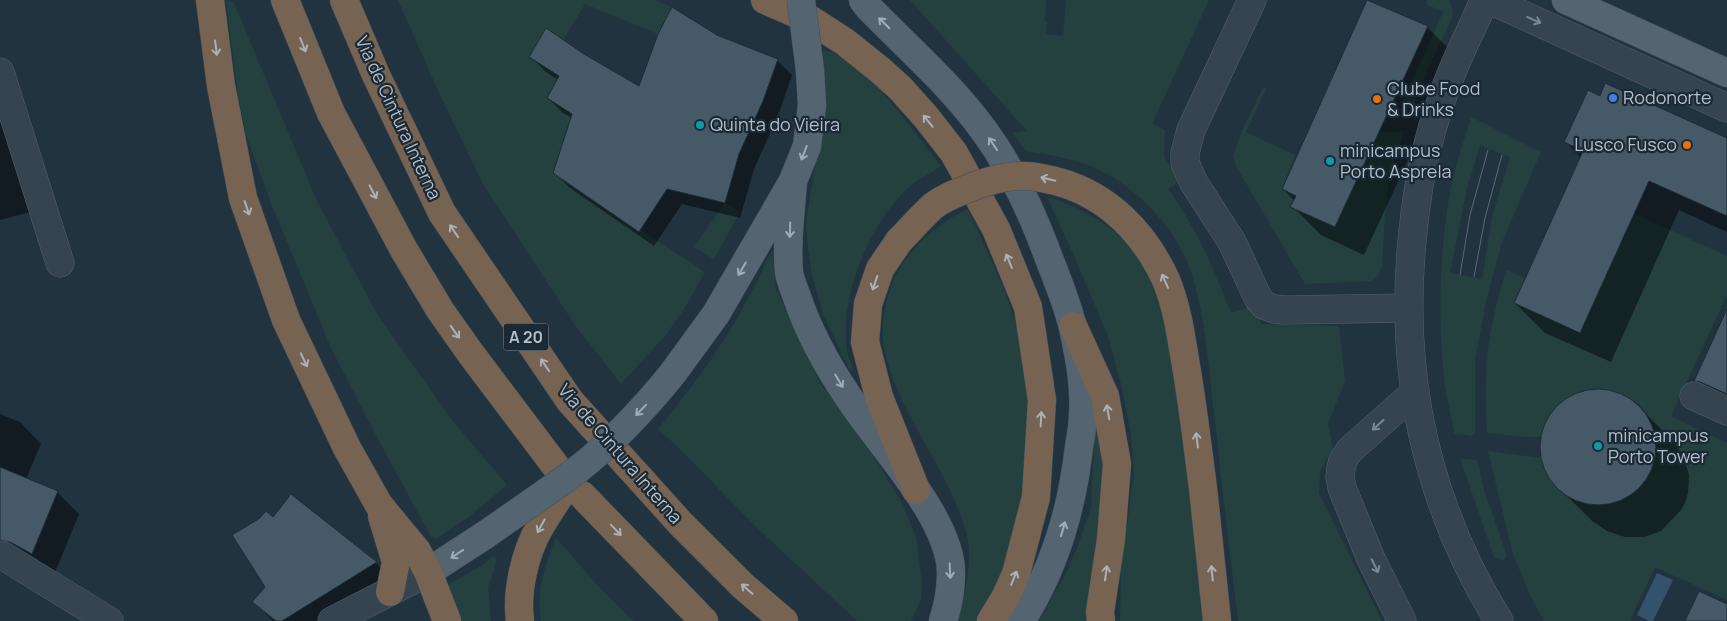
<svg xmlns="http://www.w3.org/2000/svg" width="1727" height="621" viewBox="0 0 1727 621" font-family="Manrope,sans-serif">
<rect width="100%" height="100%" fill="#223340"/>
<g fill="#244140" fill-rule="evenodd">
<path d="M226,0L234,3L316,199L377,314L452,420L507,485L471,515L437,538L431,537L377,437L331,348L273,208L246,135L238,96Z"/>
<path d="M398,0H656L672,7L658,34L585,4L563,40L559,76L547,98L580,120L554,173L705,272L686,306L665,336L621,384L575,325L483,184L441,97Z"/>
<path d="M910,0H1046L1045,21L1047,22L1046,34L1063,36L1066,0H1209L1152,124L1165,130L1164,157L1180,181L1168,189C1197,229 1213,267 1231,313L1251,307L1259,312L1261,324L1339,326L1345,381L1328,424L1333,448L1320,471L1319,493L1382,621H1238C1230,554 1222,488 1215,421C1209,374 1206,317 1191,272C1176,228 1137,187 1095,168C1073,158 1049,155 1026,151L1012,133L1027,131Z"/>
<path d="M1428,0H1449L1453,12L1451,20L1417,93L1413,111L1401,105L1443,12L1426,4Z"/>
<path d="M823,50C862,57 917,135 941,166C931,173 918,179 909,187C869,223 839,297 847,351C848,357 851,363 853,369L850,371L823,314L812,275L808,249L806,224L816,158L824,77Z"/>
<path d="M1263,87L1266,89L1246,132L1295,155L1282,189L1296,196L1291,207L1335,227L1379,132L1404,131L1389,183L1385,215L1382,266L1379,275L1371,281L1305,284L1236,166L1233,156L1242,131Z"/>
<path d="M1471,117L1541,152L1502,242L1487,297L1475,360V433L1472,436L1457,434H1454V431C1450,410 1444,388 1443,367C1438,307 1440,246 1451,187C1456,164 1464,140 1471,117ZM1480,145L1510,157L1492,217L1482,279L1450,273L1467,188Z"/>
<path d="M1047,197C1085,208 1126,232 1146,268C1170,309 1172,358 1178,403C1189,476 1197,548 1206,621H1120L1121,569L1134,474L1131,435L1122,388L1108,336L1075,258Z"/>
<path d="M725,203L740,212L714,259L694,247Z"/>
<path d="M968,209L1005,291L1019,334L1027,387L1029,445L1025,491L1003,576L979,621H957C965,592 974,561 966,532C948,467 898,415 884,348C880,327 885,302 893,282C908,248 935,225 968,209Z"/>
<path d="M1635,214L1727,256V295L1671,416L1727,443V600L1655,567L1630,621H1544L1530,595L1513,554L1488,451L1541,458C1545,474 1554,488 1569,497C1639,536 1694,428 1624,395C1586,377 1553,400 1541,437H1524L1487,433C1486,414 1485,394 1486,375C1487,339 1496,304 1506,270L1525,278L1514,303L1580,333Z"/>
<path d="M772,249L776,289L819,381L875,458L903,505L916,537L922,584L921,600L911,621H858L856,620L755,526L681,450L658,429C692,388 724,344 749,297C758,281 765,265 772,249Z"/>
<path d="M1095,420L1102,459V489L1098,537L1089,587V621H1039L1065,575L1077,548L1091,508Z"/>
<path d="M1462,459L1476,460L1478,463L1483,487L1507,556L1503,561L1494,557L1461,461Z"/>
<path d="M556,538L598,586L633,621H541C536,592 545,565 556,538Z"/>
<path d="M491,557H495L497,560L488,588L491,621H462L447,592V588L449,584L483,565Z"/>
</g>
<path fill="#345269" d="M1657,573L1673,580L1653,621H1649L1637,615Z"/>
<g fill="#0007">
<path d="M1427,27L1456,56L1364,255L1321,235L1292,206L1295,201L1283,189Z"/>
<path d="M717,36L777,60L792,75L778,116L754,169L740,218L682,204L654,246L570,188L555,173L572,118L563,113L548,98L558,80L546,72L531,57L584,55L640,88Z"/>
<path d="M0,56L42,209L0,220Z"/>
<path d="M1600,98L1727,139V232L1679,210L1611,362L1545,333L1515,303L1581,158L1566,142Z"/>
<path d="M1727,312V411L1696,380Z"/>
<path d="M1596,391H1606L1623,396L1639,407L1673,441L1684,457L1689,475L1688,493L1685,503L1681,510L1661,531L1644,537H1625L1607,531L1592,521L1558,487L1547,471L1544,463L1541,443L1546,425L1556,410L1563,403L1578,394Z"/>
<path d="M0,414L20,422L41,444L26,479L57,492L79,514L54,575L0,553Z"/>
<path d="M291,496L376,563L394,581L330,621H273L254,602L266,587L273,518Z"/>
</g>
<g fill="#455966" stroke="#1d2b36">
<path d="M1367,0L1428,26L1335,227L1290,207L1296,196L1282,189Z"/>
<path d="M672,7L717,35L778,59L763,101L739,154L725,203L667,189L639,232L553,173L572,114L547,98L559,76L529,57L546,28L584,54L639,86L658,34Z"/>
<path d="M1605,83L1727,138V216L1649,181L1580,333L1514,303L1583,151L1564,142L1588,90L1600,96Z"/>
<path d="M1727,309V394L1700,382L1694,381Z"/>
<circle cx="1598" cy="447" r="58"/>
<path d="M0,467L58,491L32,554L10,542L0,540Z"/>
<path d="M291,494L377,562L282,621H276L252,602L265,587L232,535L260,518L266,511L273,517Z"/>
<path d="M1699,591L1727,604V621H1685Z"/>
</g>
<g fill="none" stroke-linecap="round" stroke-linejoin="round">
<g stroke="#54626e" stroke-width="29">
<g id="minor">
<path d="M1252,0L1191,130L1185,153V163L1194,183L1232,242L1258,298L1264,305L1274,309L1284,310L1408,308"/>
<path d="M1484,0C1476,21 1465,41 1456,62C1444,90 1434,119 1427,148C1419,178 1415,210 1412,241C1399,376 1427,505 1499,621"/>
<path d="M1490,0L1727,108"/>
<path d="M0,72L60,263"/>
<path d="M1694,396L1727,411"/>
<path d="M2,555L109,621"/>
<path d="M332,621L428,572"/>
<path d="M1402,621L1371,559L1342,488L1340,477L1341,468L1343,460L1350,450L1414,393"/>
</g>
</g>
<g stroke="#42505c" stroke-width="29">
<g id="major">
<path d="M863,0L869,8C908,48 952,86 985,132C1012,169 1031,210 1047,253C1056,277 1067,302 1073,328C1079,355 1085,385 1083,414C1083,425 1081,436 1079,447C1072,509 1055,568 1021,621"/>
<path d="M1566,0L1727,73"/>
<path d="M793,181C791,211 786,242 789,272C790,280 794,289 797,297C809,333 828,367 849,398C878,443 951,518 951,573C951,588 948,606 943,621"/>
<path d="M673,373L716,314L793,181L807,146L812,105L810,70"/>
<path d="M428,572L485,535"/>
</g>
</g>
<g stroke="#414f5a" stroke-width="29">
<g id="highway">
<path d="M210,0L221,86L243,198L286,320L347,448L379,505L417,551L428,572L447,621"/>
<path d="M285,0L331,113L404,250L440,310L471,354L557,468"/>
<path d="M344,0L376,75L442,213L570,401L681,524L743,586L784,621"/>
<path d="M765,0L811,20L845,42L880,70L900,88L926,117L954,153L996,229L1028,307L1042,400L1036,497L1016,574L1005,598L991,621"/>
<path d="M899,241L880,269L868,304L865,342L879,397L916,490"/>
<path d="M1073,326L1105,396L1117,464L1111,539L1100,612L1101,621"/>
<path d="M1203,488L1217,621"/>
<path d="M582,495L704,621"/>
<path d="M382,516L396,562L390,592"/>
<path d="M520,621C516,592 525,552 540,527C551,508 564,490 576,471"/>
</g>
</g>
<use href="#minor" stroke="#364450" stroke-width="28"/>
<use href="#major" stroke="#546470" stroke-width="28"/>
<use href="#highway" stroke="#766352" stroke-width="28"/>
<g stroke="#586977" stroke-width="1">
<path d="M1460,275L1470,215L1488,150"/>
<path d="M1474,277L1485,218L1502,155"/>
</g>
<g stroke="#42505c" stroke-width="29" stroke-linecap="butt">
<g id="major-bridge">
<path d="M801,0L810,70"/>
<path d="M485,535C515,514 546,493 576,471C612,443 644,409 673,373"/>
</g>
</g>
<g stroke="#414f5a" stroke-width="29" stroke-linecap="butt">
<path id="highway-bridge" d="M899,241C910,230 921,217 933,206C946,196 962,191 977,185C992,180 1006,176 1021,176C1034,175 1047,179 1059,182C1109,196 1145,234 1166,280C1176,304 1180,329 1184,354C1192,398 1197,443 1203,488"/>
</g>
<use href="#major-bridge" stroke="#546470" stroke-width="28"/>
<use href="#highway-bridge" stroke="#766352" stroke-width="28"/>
</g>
<defs><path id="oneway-shaft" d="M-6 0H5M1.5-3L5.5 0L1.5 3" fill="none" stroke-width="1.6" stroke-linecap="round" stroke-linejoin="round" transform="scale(1.25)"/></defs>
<g stroke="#7a8894">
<use href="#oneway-shaft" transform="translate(1534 20) rotate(24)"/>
<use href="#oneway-shaft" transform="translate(1378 425) rotate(138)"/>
<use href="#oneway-shaft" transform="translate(1375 566) rotate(64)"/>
</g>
<g stroke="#9fadb9">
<use href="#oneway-shaft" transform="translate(884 23) rotate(-135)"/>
<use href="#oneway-shaft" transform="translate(993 144) rotate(-124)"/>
<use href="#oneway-shaft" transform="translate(804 153) rotate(111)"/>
<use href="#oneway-shaft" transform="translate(790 230) rotate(92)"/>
<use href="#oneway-shaft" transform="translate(742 269) rotate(120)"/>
<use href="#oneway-shaft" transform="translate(839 381) rotate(59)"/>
<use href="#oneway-shaft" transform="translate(641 410) rotate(134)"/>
<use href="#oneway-shaft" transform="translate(1063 529) rotate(-74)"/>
<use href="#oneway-shaft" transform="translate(457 554) rotate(146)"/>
<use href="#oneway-shaft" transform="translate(950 571) rotate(87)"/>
</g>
<g stroke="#a9b1b9">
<use href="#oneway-shaft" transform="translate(303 45) rotate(68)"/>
<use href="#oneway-shaft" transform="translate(216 48) rotate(83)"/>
<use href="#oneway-shaft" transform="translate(928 121) rotate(-129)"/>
<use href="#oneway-shaft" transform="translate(1048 179) rotate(-167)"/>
<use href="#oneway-shaft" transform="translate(373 192) rotate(62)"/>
<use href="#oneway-shaft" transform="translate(247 208) rotate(71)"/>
<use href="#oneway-shaft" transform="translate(454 231) rotate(-124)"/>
<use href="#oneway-shaft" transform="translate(1009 261) rotate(-112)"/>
<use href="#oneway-shaft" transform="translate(1165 281) rotate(-114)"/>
<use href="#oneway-shaft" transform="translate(875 283) rotate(109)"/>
<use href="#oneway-shaft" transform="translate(455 332) rotate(55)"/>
<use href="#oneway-shaft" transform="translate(304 360) rotate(65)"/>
<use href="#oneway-shaft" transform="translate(545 365) rotate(-124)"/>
<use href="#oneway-shaft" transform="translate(1108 412) rotate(-100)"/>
<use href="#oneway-shaft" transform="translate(1041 419) rotate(-87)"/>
<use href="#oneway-shaft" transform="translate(1197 440) rotate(-97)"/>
<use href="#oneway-shaft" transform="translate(541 526) rotate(119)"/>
<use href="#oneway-shaft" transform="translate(616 530) rotate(46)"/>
<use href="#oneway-shaft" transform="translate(1106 573) rotate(-82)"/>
<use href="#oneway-shaft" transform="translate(1212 573) rotate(-96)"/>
<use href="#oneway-shaft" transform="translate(1014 578) rotate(-68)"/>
<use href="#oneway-shaft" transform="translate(747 589) rotate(-139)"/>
</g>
<circle fill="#3f7fe0" stroke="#1b2934" stroke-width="2" cx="1613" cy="98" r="5"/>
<g fill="#e8710a" stroke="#1b2934" stroke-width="2">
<circle cx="1377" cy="99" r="5"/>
<circle cx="1687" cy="145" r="5"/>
</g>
<g fill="#0f9aa8" stroke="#1b2934" stroke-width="2">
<circle cx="700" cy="125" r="5"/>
<circle cx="1330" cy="161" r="5"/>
<circle cx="1598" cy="446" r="5"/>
</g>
<g text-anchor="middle" stroke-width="4.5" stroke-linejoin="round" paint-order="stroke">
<rect fill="#1b2934" stroke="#85929e" stroke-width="1" x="503.5" y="323.5" width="45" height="27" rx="4"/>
<g font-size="16" font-weight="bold" fill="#b2bfcb">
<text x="526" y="343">A 20</text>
</g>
<g font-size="18" fill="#b2bfcb" stroke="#1b2934" text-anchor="start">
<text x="1387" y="95">Clube Food<tspan x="1387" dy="21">&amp; Drinks</tspan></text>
<text x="1623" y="104">Rodonorte</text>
<text x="710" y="131">Quinta do Vieira</text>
<text x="1677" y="151" text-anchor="end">Lusco Fusco</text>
<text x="1340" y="157">minicampus<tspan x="1340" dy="21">Porto Asprela</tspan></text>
<text x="1608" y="442">minicampus<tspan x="1608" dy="21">Porto Tower</tspan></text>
</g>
<g font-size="18" fill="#b2bfcb" stroke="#1b2934">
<text transform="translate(398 118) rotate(65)" y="6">Via de Cintura Interna</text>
<text transform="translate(620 454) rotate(49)" y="6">Via de Cintura Interna</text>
</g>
</g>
</svg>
